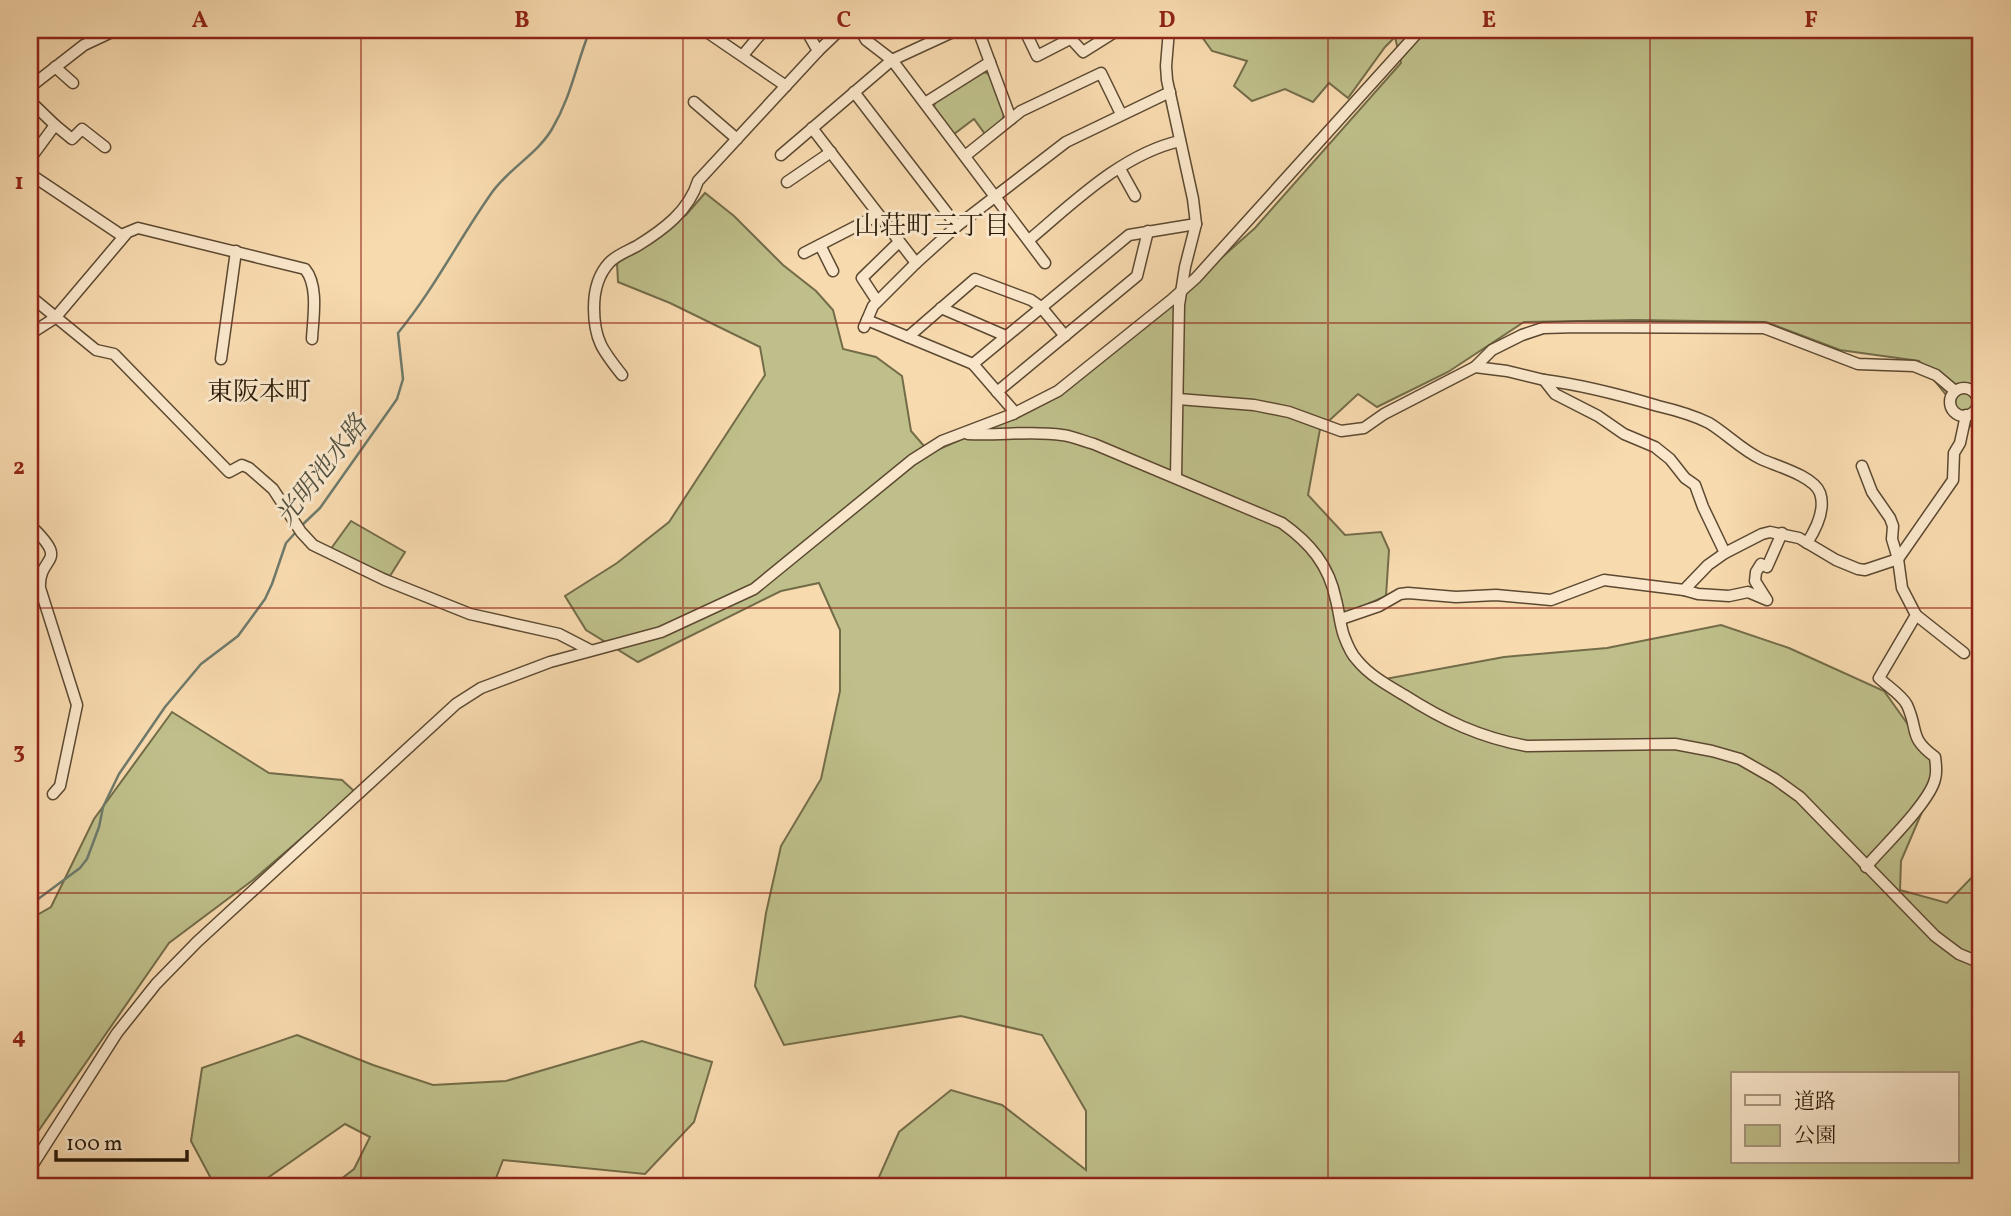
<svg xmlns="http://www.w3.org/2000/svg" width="2011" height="1216" viewBox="0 0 2011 1216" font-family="Vollkorn,'Noto Serif JP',serif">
<rect width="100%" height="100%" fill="#f8daaf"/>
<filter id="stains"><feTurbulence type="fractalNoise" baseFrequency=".00286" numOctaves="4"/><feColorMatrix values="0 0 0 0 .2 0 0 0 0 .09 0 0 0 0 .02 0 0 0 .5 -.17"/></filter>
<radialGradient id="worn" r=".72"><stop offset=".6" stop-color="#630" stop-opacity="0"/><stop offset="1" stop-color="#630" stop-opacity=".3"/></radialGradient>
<g fill="#bebf8a" stroke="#736c48" stroke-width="2" fill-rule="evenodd">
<path d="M1197,30H1981V439L1919,361L1840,350L1766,322L1636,320L1524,322L1448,372L1377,407L1358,394L1320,429L1308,495L1345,535L1381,532L1389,550L1386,596L1340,616L1355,659L1380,680L1504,657L1607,648L1721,625L1789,648L1884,691L1924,747L1936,768L1934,784L1901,861L1900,890L1947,903L1981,868V1186H936L927,1181L875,1186L899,1132L951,1090L1002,1105L1086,1170V1111L1042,1035L961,1016L784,1045L755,986L766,913L781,846L821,779L840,691V630L819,583L781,591L638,662L586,630L565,596L617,563L669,522L765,375L760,347L670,303L618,282L617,263L686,215L705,193L734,216L783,265L816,291L833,310L843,349L876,357L902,376L911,431L930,453L1002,422L1069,387L1157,315L1255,228L1401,63L1395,37L1385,47L1348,98L1329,83L1313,102L1285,89L1252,101L1234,86L1247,61L1212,51ZM1733,1074H1957V1162H1733Z"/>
<path d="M984,72L989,74L1004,114L1002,121L985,134L974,119L954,134L934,107L935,102Z"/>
<path d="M351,521L405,552L390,576L330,550Z"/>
<path d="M172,712L269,773L342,780L355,792L253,880L169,943L30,1143V919L51,907L94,819Z"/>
<path d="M297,1035L373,1065L433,1085L506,1081L642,1041L712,1062L694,1122L645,1174L503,1160L493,1186H332L354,1169L370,1137L345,1124L256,1186H215L191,1141L202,1068Z"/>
</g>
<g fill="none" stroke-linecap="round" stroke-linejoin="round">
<g stroke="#6e7a6b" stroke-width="2.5">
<path d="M300,527L320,508L397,399L403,379L398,333C435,288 460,237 493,191C510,168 538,153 552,129C572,95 576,64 590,30"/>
<path d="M30,905L80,868L87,859L99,827L103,807L119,774L165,707L201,664L238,636L265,599L272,584L286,543L296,532"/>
</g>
<g stroke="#5c4931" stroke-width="13">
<g id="minor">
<path d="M704,30L786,86"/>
<path d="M860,30L866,40L892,60L1045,263"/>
<path d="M978,30L1011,119"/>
<path d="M1029,30L1025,31L1037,56L1070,39"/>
<path d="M1063,30L1083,52L1118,30"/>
<path d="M1169,30L1166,66L1167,80L1193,199L1196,224L1185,267L1179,305L1176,477"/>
<path d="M818,51L840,30"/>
<path d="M743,55L764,30"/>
<path d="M55,67L73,83"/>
<path d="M30,87L84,45L116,30"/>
<path d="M854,92L957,226"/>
<path d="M30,101L55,125L30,159"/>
<path d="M694,102L737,139"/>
<path d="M925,103L990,62"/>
<path d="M55,125L72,139L82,129L105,147"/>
<path d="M812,128L916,263"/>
<path d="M781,155L892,60L957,30"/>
<path d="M965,156L1021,111L1101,73L1121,114"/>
<path d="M1120,169L1135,196"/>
<path d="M30,174L121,235L138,228L305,269C319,286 313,318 312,339"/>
<path d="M787,182L831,152"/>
<path d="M1029,240C1073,203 1122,154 1180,141"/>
<path d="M820,245L833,271"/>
<path d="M804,253L878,215"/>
<path d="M30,296L96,350L114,354L229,472L242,465L249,468L273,489L301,532L313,545L385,580L470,614L559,634L590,650"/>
<path d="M877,301L862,278L899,242"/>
<path d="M941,308L1006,336"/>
<path d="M867,320L973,364"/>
<path d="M864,327L873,306L916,263L957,226L1066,142L1170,92"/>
<path d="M30,334L55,318L126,234"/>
<path d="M908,337L975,279L1031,300L1041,307L1065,336"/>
<path d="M221,359L236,251"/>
<path d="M1475,367L1507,371L1544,380L1555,394L1598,416L1624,434L1655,447L1670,459L1685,478L1695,485L1703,507L1725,553"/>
<path d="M622,375C603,351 594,340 594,308C594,291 598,275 609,263C616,255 628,251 637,246C663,230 689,211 698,181L818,51L806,30"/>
<path d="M1544,380C1583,385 1621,395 1658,406C1675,410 1693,415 1709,423C1727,434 1742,450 1761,459C1776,466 1814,476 1820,493C1826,510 1816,529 1807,543"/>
<circle cx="1964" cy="402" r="14"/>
<path d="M997,392L1137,276L1148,231"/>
<path d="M1178,399L1254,405L1289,412L1341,431L1364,428L1384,414L1475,367L1492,350L1522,335L1543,328L1578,327L1764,328L1858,364L1914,366L1936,375L1955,391"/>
<path d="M1013,414L1012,409L973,364L1129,235L1196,224"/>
<path d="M968,434C999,436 1031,430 1062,435C1072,436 1083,441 1094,444L1282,523C1310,543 1329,565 1336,600C1339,611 1340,625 1344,636C1347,644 1351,654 1357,660C1369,675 1387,685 1404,695C1443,720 1481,738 1527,746L1675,744L1712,751L1740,759L1775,779L1800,797L1935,936L1959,954L1981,963"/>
<path d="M1862,466L1872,492L1890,518L1893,526L1892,539L1898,559L1902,588L1916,615L1879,678C1887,686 1902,695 1907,705C1919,731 1908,737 1935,757C1936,764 1937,773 1935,779C1930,802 1882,848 1866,867"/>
<path d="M30,525C72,565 38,554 40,588L77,705L60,786L53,794"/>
<path d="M1684,590L1698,594L1729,596L1748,592L1767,600L1755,581L1756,572L1761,564L1767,567L1782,533"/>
<path d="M1916,615L1964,653"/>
<path d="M1341,619L1379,606L1400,594L1408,593L1456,597L1496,595L1551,600L1604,580L1684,590L1708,565L1725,553L1762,534L1770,532L1799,538L1836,560L1858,569L1865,570L1898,559L1953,480L1954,453L1960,443L1966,415"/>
<path d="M30,1169L117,1033L156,984L197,942L456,704L481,688L550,662L661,632L754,589L912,460L942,441L1013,414L1058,391L1170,301L1196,278L1420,30"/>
</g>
</g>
<use href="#minor" stroke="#fae7cb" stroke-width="10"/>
</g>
<path fill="none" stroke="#8f2418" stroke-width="2" stroke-opacity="0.55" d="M361,30V1186M683,30V1186M1006,30V1186M1328,30V1186M1650,30V1186M30,323H1981M30,608H1981M30,893H1981"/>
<g text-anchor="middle" stroke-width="6" stroke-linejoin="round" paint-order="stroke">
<g font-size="26" fill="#281907" stroke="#fae7cb">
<text x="932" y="234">山荘町三丁目</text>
<text x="259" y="400">東阪本町</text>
</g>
<g font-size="26" font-style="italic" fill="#515141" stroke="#fae7cb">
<text transform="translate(321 470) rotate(-52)" y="9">光明池水路</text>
</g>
</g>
<rect width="2011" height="1216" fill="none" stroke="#f8daaf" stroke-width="77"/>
<rect x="1731" y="1072" width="228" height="91" fill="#fae7cb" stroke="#a6957d" stroke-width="2"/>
<rect x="1745" y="1095" width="35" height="10" fill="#fae7cb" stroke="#a6957d" stroke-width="2"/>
<text x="1794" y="1108" font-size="21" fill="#281907">道路</text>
<rect x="1745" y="1125" width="35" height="21" fill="#bebf8a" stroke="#a6957d" stroke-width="2"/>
<text x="1794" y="1142" font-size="21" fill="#281907">公園</text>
<path d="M56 1150v10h131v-10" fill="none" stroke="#281907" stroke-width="3.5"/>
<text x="66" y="1150" font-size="21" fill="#281907" stroke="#fae7cb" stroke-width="5" paint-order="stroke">100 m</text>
<rect x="38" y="38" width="1934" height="1140" fill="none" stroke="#8f2418" stroke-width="2.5"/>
<g font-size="23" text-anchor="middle" font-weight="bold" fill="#8f2418">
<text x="200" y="27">A</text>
<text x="522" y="27">B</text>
<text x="844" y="27">C</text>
<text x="1167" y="27">D</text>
<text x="1489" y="27">E</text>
<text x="1811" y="27">F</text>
<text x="19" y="189">1</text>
<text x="19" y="474">2</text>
<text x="19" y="758">3</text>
<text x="19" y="1043">4</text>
</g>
<rect width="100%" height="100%" filter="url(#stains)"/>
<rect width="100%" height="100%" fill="url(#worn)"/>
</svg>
